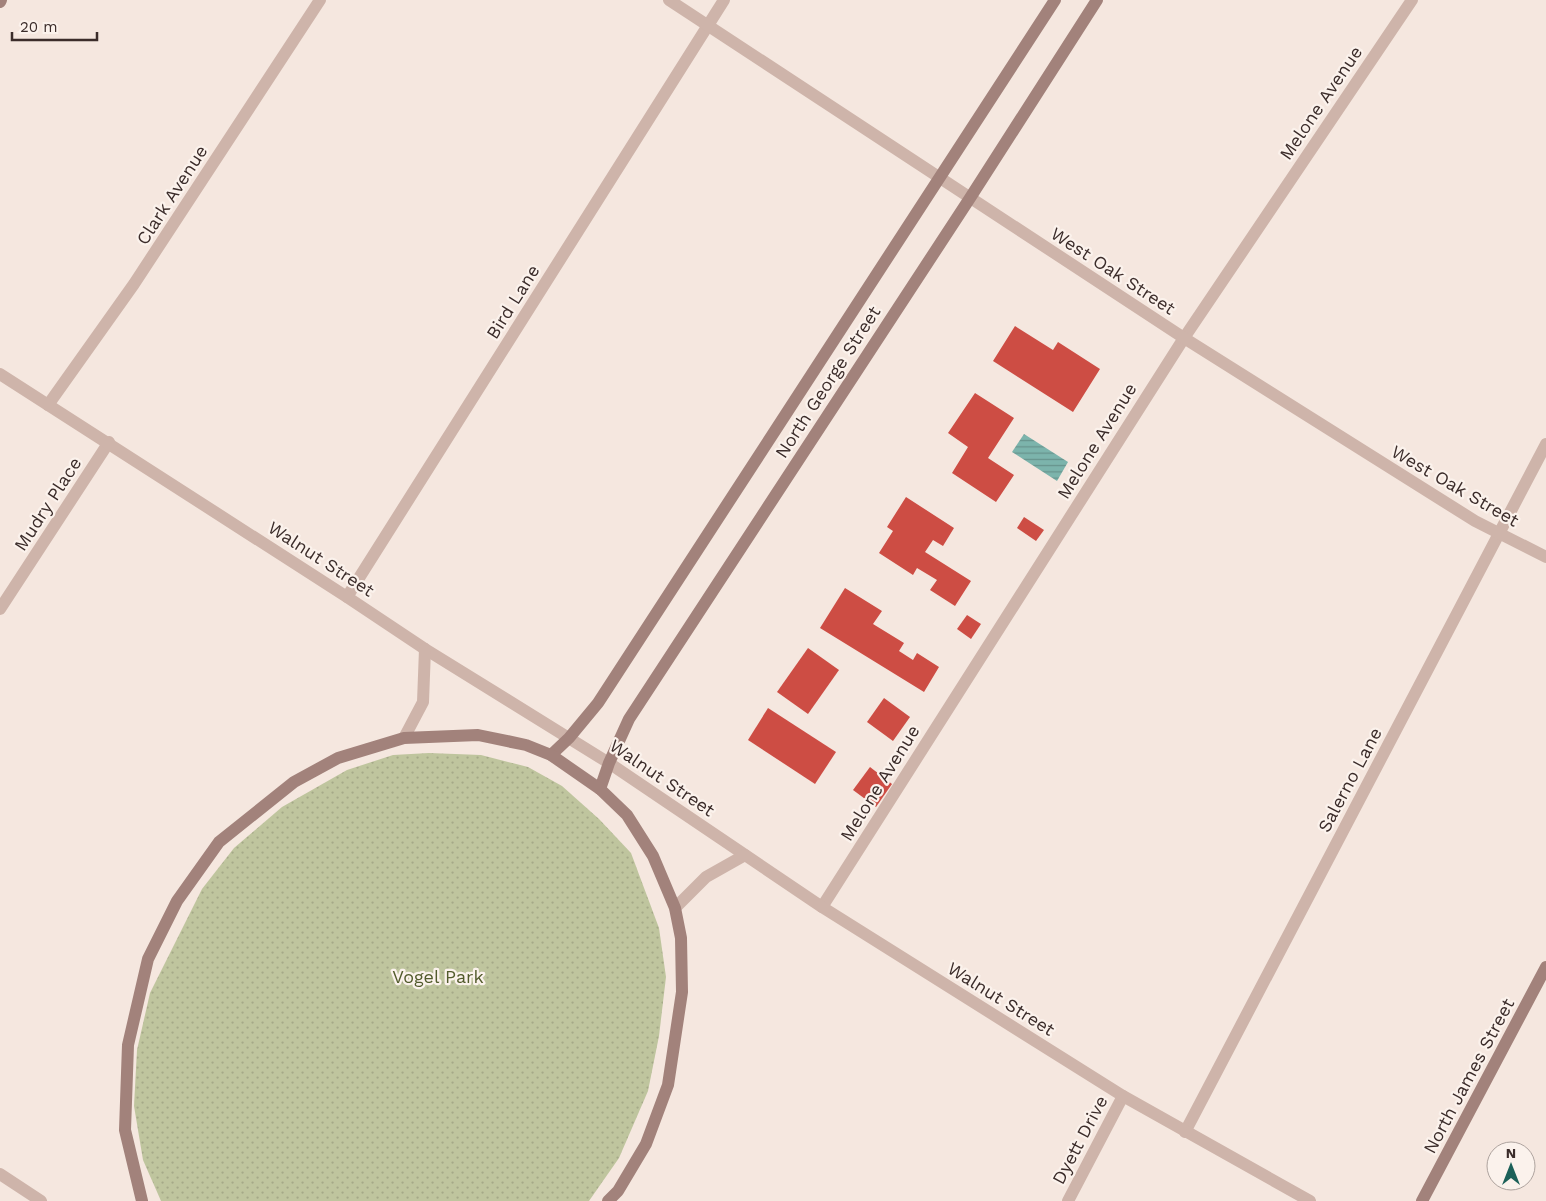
<svg xmlns="http://www.w3.org/2000/svg" width="1546" height="1201" viewBox="0 0 1546 1201" font-family="'Work Sans',sans-serif">
<defs>
<pattern id="park-dots" width="8" height="8" patternUnits="userSpaceOnUse" patternTransform="scale(1.25)"><rect width="8" height="8" fill="#bfc59e"/><path d="M2 2h.1M6 6h.1" fill="none" stroke="#a5a988" stroke-width="1.8" stroke-linecap="round"/></pattern>
<pattern id="water-rules" width="6" height="5" patternUnits="userSpaceOnUse" patternTransform="scale(1.25)"><rect width="6" height="5" fill="#7cb4ac"/><path d="M0 2.5h6" fill="none" stroke="#67938c"/></pattern>
</defs>
<rect width="100%" height="100%" fill="#f5e7df"/>
<path fill="url(#park-dots)" d="M429,753L481,755L528,767L562,786L599,819L631,853L659,928L666,977L659,1036L648,1091L619,1158L589,1201H161L143,1160L134,1106L137,1050L150,993L202,889L234,848L282,807L347,770L393,755Z"/>
<path fill="url(#water-rules)" d="M1024,434L1068,462L1057,481L1012,452Z"/>
<g fill="#cd4d44">
<path d="M1015,326L1053,350L1058,342L1100,369L1073,412L993,361Z"/>
<path d="M975,393L1014,418L988,458L1014,475L996,502L952,473L968,447L948,433Z"/>
<path d="M906,497L954,528L943,546L933,540L925,552L971,581L955,606L930,590L937,580L917,568L913,575L879,553L893,531L887,527Z"/>
<path d="M1024,517L1044,530L1036,541L1017,528Z"/>
<path d="M845,588L882,611L873,624L904,643L899,651L913,660L917,653L939,667L924,692L820,628Z"/>
<path d="M967,615L981,624L971,639L957,629Z"/>
<path d="M808,648L839,670L808,714L777,692Z"/>
<path d="M884,698L910,717L893,741L867,722Z"/>
<path d="M768,708L836,752L815,784L748,740Z"/>
<path d="M870,767L892,784L876,807L853,790Z"/>
</g>
<g fill="none" stroke-linecap="round" stroke-linejoin="round">
<g stroke="#ceb4aa" stroke-width="12">
<path d="M48,405L134,284L320,0"/>
<path d="M347,597L724,0"/>
<path d="M0,609L109,442"/>
<path d="M822,907L1184,338L1412,0"/>
<path d="M1185,1132L1546,444"/>
<path d="M1068,1201L1123,1096"/>
</g>
<g stroke="#ceb4aa" stroke-width="12">
<path d="M669,0L1184,338L1475,521L1546,557"/>
<path d="M0,374L347,597L425,649L609,763L822,907L1123,1096L1310,1201"/>
<path d="M404,738L423,702L425,649"/>
<path d="M675,908L706,877L745,855"/>
<path d="M0,1174L41,1201"/>
</g>
<g stroke="#a2827b" stroke-width="12">
<path d="M0,2L1,0"/>
<path d="M551,755L569,738L598,703L1055,0"/>
<path d="M600,789L609,763L629,719L970,198L1097,0"/>
<path d="M142,1201L125,1130L128,1045L148,959L177,901L219,842L294,782L338,758L404,738L478,735L526,745L551,755L600,789L627,815L653,856L675,908L681,938L682,992L668,1085L646,1144L618,1191L608,1201"/>
<path d="M1422,1201L1546,967"/>
</g>
</g>
<g text-anchor="middle" stroke-width="4.5" stroke-linejoin="round" paint-order="stroke">
<g font-size="18" fill="#3b2c2a" stroke="#fbf2ec">
<text transform="translate(1321 103) rotate(-56)" y="6">Melone Avenue</text>
<text transform="translate(172 195) rotate(-57)" y="6">Clark Avenue</text>
<text transform="translate(1113 271) rotate(33)" y="6">West Oak Street</text>
<text transform="translate(513 302) rotate(-58)" y="6">Bird Lane</text>
<text transform="translate(828 382) rotate(-57)" y="6">North George Street</text>
<text transform="translate(1097 441) rotate(-58)" y="6">Melone Avenue</text>
<text transform="translate(1455 486) rotate(30)" y="6">West Oak Street</text>
<text transform="translate(48 504) rotate(-57)" y="6">Mudry Place</text>
<text transform="translate(321 559) rotate(33)" y="6">Walnut Street</text>
<text transform="translate(662 778) rotate(34)" y="6">Walnut Street</text>
<text transform="translate(1350 780) rotate(-62)" y="6">Salerno Lane</text>
<text transform="translate(880 783) rotate(-58)" y="6">Melone Avenue</text>
<text transform="translate(1001 999) rotate(32)" y="6">Walnut Street</text>
<text transform="translate(1469 1076) rotate(-62)" y="6">North James Street</text>
<text transform="translate(1080 1140) rotate(-62)" y="6">Dyett Drive</text>
</g>
<g font-size="18" fill="#525b2c" stroke="#fbf2ec">
<text x="438" y="983">Vogel Park</text>
</g>
</g>
<g transform="translate(1511 1166)"><circle r="24" fill="#fbf2ec" stroke="#aea39e"/>
<path d="M0-4L9 19L0 12L-9 19Z" fill="#1c6058"/>
<text y="-8" font-size="14" font-weight="bold" text-anchor="middle" fill="#3b2c2a">N</text>
</g>
<path d="M12 32v8h85v-8" fill="none" stroke="#3b2c2a" stroke-width="2.5"/>
<text x="20" y="32" font-size="15" fill="#3b2c2a" stroke="#fbf2ec" stroke-width="4" paint-order="stroke">20 m</text>
</svg>
